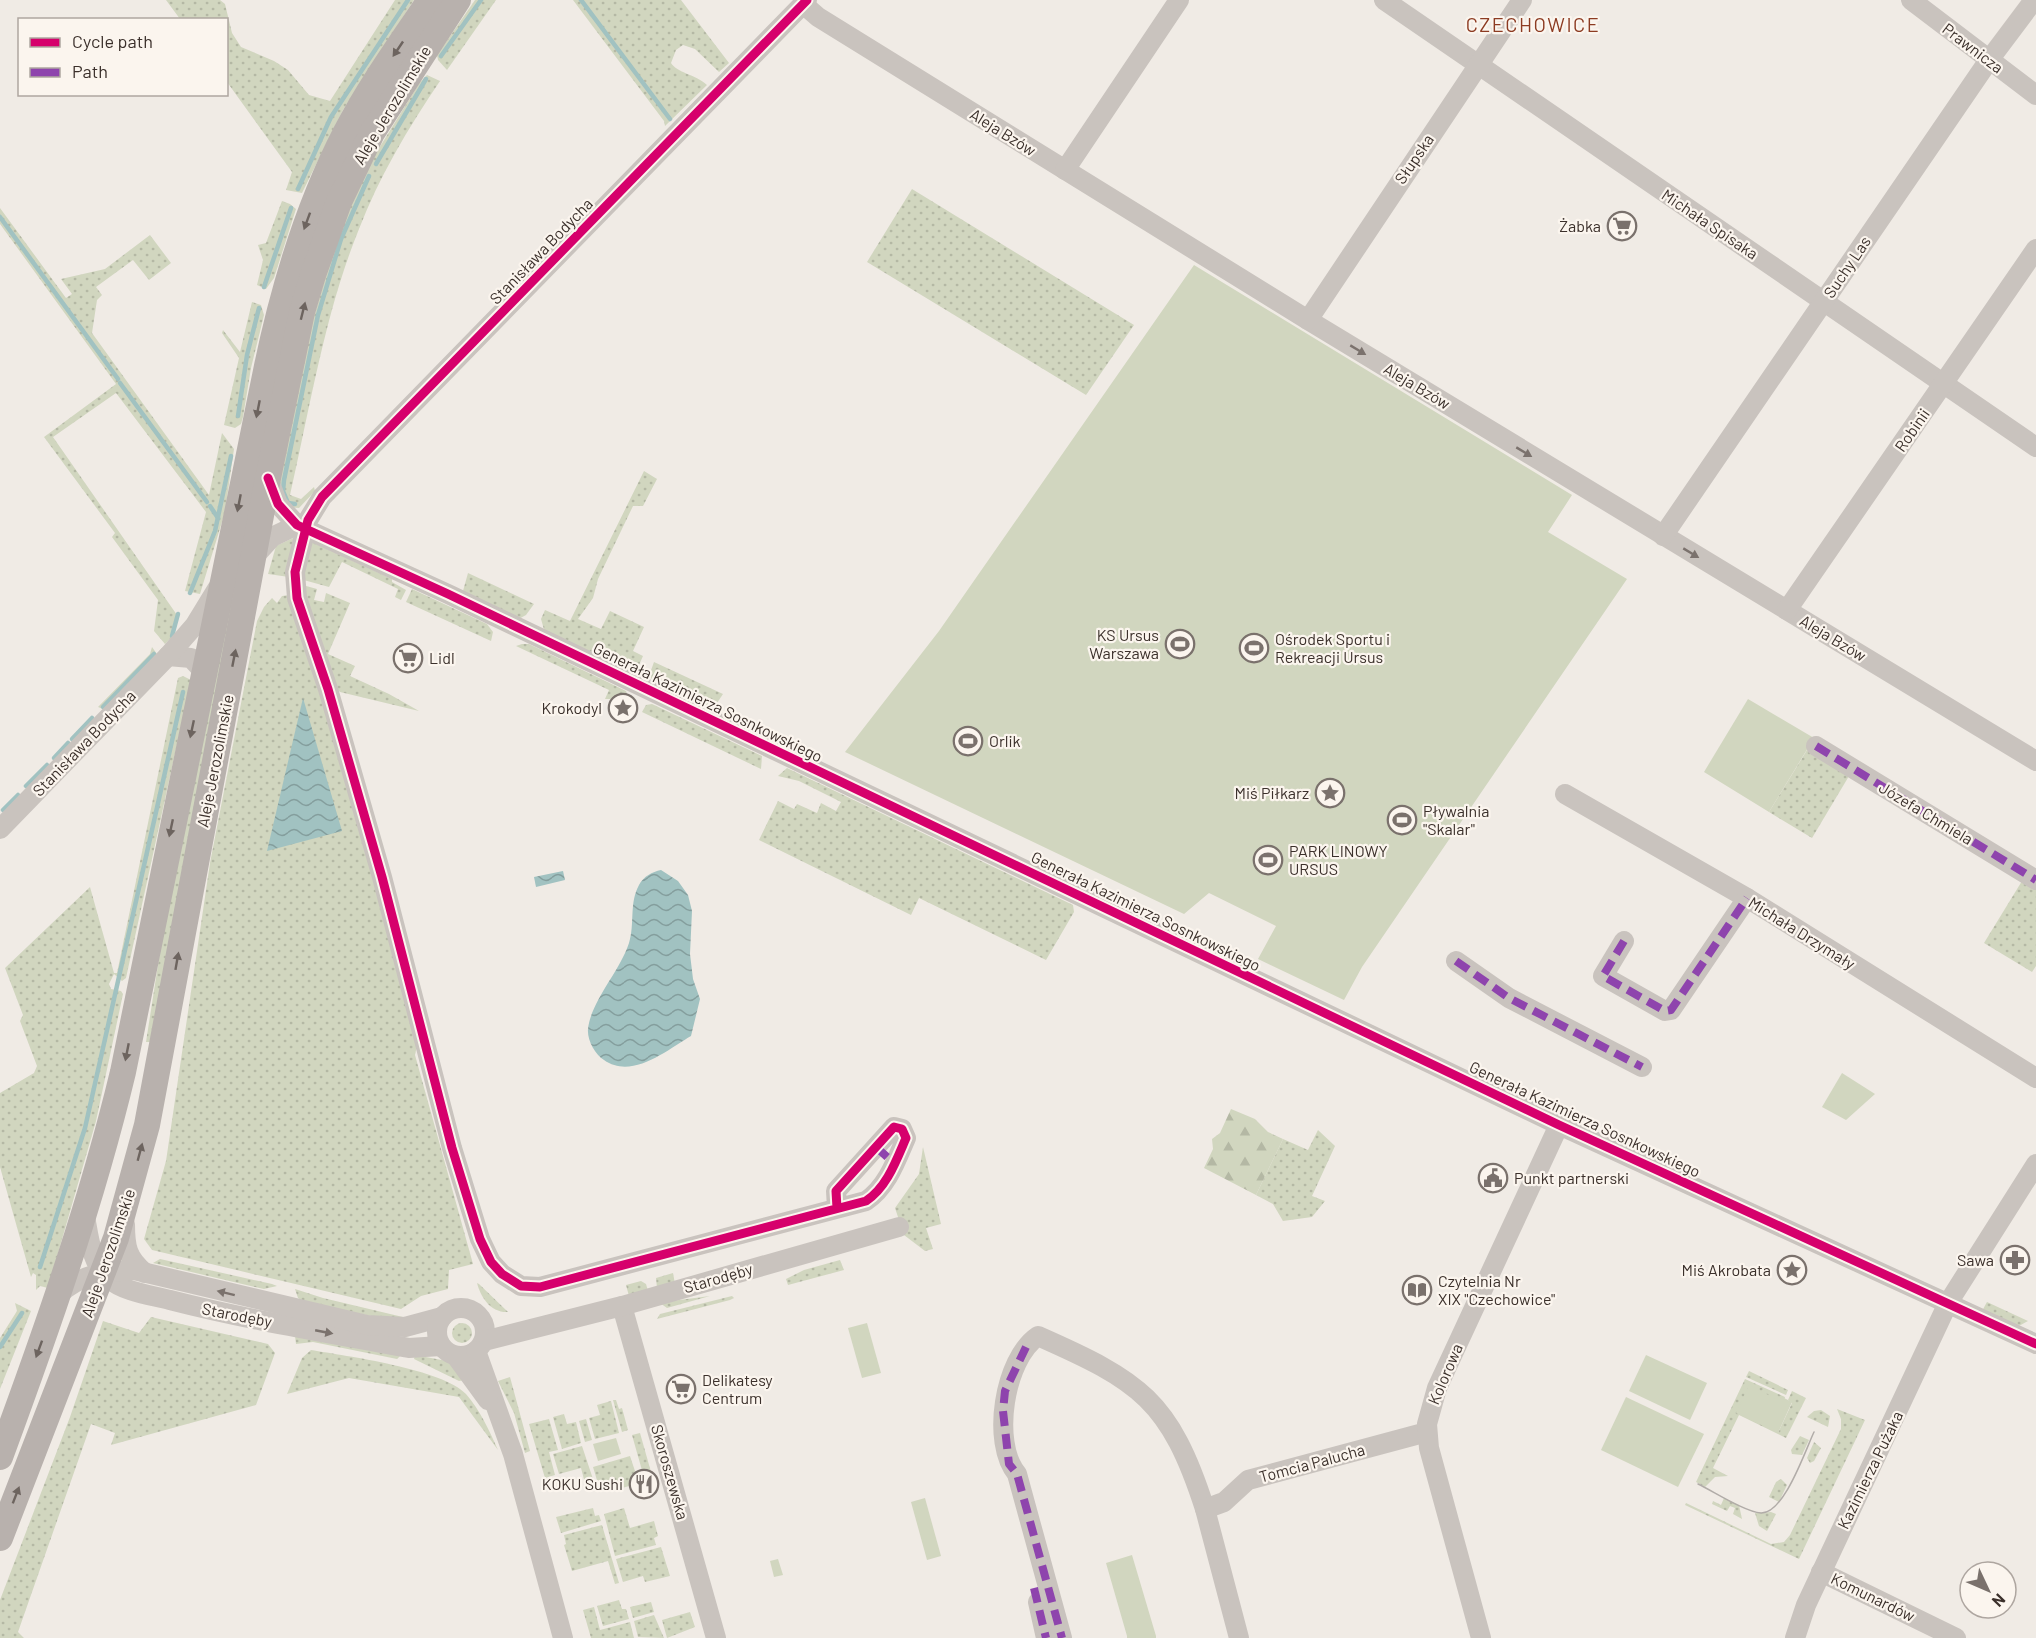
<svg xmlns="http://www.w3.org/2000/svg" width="2036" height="1638" viewBox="0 0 2036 1638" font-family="Barlow,sans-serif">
<defs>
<pattern id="grass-dots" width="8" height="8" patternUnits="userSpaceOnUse" patternTransform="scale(1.5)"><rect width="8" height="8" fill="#d1d6bf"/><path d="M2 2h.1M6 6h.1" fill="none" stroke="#b4b8a4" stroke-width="1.8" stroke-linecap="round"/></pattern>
<pattern id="forest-firs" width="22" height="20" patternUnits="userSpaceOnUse" patternTransform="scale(1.5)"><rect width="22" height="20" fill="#d1d6bf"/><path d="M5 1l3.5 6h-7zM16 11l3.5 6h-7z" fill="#b4b8a4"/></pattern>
<pattern id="water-waves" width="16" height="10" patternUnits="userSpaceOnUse" patternTransform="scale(1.5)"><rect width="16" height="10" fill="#a1c2c1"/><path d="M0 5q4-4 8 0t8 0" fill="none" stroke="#849e9d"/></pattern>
</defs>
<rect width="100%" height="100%" fill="#f0ebe5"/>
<g fill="url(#grass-dots)">
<path d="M166,0H220L225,4L232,33L241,47L274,61L288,70L309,95L330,101L395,0H414L343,110L302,193L286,190L292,172L227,82L226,20L180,19Z"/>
<path d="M475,0H496L447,70L438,60L437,55Z"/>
<path d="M573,0H681L729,63L719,72L695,49L683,45L676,50L671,63C677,73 695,74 707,85L665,126L664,121Z"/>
<path d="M427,75L440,81C408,128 379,177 359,229C325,312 310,408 290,495L301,499L314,487L315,491L299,508L287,507L279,483L308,337L339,230L376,153L420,82Z"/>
<path d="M912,189L1134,325L1086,395L867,262Z"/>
<path d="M282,201L290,204L296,209L274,278L266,289L257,285L263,260L258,245L266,243Z"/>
<path d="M0,208L66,298L72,294L61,279L105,269L150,235L171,263L149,280L133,260L96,287L102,295L97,300L92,333L209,495L222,433L234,449L225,512L200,594L185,591L206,512L116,393L53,437L177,615L173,636L165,644L154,631L158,600L112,537L115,533L44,437L116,384L0,224Z"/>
<path d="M252,302L261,305L264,315L251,368L243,417L241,424L235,428L224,425L239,358L222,333L223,330L240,352Z"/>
<path d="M644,471L657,479L643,506H633L598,579L593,598L578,619L601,629L610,611L644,627L633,651L643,656L639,665L630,670L545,633L541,619L545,610L570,621Z"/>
<path d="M293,538L299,541L289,577L268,574L276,546Z"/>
<path d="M312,542L392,579V582L406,590L401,600L395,597L398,589L342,562L329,587L300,579Z"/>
<path d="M233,572L241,574L150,1042H146L172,875Z"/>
<path d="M468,573L534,604L526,615L517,620L463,591Z"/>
<path d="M299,584L317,589L314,600L324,602L326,593L350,603L328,654L355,666L350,676L389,694L419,711L340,692L335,687Z"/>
<path d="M412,589L487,624L493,632L491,641L406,602Z"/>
<path d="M289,595L299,613L419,1036L415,1055L473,1264L449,1270L448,1289L421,1296L401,1309L152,1250L144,1239L166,1161L210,863L257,621L264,607L272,598L277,603L282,596Z"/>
<path d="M522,644H529L626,691L629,699H605L609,690L516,646Z"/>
<path d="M152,647L157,654L103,709L98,707L150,654Z"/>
<path d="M654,662L723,694L717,703L702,707L652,683L650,673Z"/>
<path d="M183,676L191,680L126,978L122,981L114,974L109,984L111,989L121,991L123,994L96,1121L48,1288L40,1286L36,1290V1275L33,1273L31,1277L0,1167V1093L34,1073L37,1066L20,1021L23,1015L5,968L90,887L114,973H117L178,678Z"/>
<path d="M652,704L762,756L761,769L642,712L646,705Z"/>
<path d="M1807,750L1849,776L1812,838L1769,812Z"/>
<path d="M787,768L1073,905L1074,912L1046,960L919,898L911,915L759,840L778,801L794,809L797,804L817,813L821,803L836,811L841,802L799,781L778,776Z"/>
<path d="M2022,881L2036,890V966L2032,972L1984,943Z"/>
<path d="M1318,1130L1335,1146L1312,1196L1325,1201L1312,1217L1283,1221L1273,1204L1256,1195L1283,1139L1308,1150Z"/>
<path d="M923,1147L941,1224L926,1228L933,1249L925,1251L904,1235L895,1208L919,1174Z"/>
<path d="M160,1259L272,1284L277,1286L264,1289L153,1263Z"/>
<path d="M840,1260L844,1270L788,1285L786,1279L804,1270Z"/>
<path d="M673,1273L675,1284L657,1288L656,1278Z"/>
<path d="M641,1281L646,1284L648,1291L629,1296L626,1285Z"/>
<path d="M477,1283L479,1284L508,1312C491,1313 481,1298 477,1283Z"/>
<path d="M295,1289L323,1298L407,1318L376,1317L304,1302L298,1298Z"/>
<path d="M710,1296L667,1308L660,1303L664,1302Z"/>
<path d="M732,1296L734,1298L730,1300L657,1319L660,1314Z"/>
<path d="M1987,1302L2028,1321L2017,1327L1982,1311Z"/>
<path d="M15,1303L31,1311L0,1389V1338L17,1311Z"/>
<path d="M151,1317L268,1344L275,1353L256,1405L111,1445L115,1433L91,1424L18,1632L24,1638H0V1600L70,1417L103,1321L139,1333Z"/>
<circle cx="462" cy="1333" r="10"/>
<path d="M295,1336L402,1354L397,1359L313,1342L296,1344Z"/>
<path d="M311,1350C346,1356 443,1369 466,1394C480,1410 489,1430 498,1450L459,1397L349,1378L287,1394L302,1358Z"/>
<path d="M415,1355L447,1361L465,1380L459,1381L414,1359Z"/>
<path d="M1749,1371L1788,1390L1786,1395L1746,1377Z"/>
<path d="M510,1377L530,1451L525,1453L514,1413L498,1381Z"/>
<path d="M1745,1379L1785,1397L1778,1433L1792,1403L1788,1400L1792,1391L1806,1398L1786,1438L1739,1415L1713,1468L1728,1476L1715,1477L1705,1487L1696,1482Z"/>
<path d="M613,1400H616L619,1409L622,1408L628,1430L622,1432Z"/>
<path d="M611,1401L619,1433L595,1439L589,1418L600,1415L597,1405Z"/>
<path d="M1837,1409L1865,1420L1799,1559L1685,1505L1686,1503L1771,1544L1784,1542L1790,1535L1841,1429V1419Z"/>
<path d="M1821,1410L1830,1416L1828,1427L1807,1417L1814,1411Z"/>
<path d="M564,1414L567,1424L576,1422L581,1443L562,1449L553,1417Z"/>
<path d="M549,1419L558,1450L549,1452L555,1475L545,1478L529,1424Z"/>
<path d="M586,1419L592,1440L585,1442L579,1421Z"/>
<path d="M640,1433L653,1479L645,1481L632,1435Z"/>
<path d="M1800,1436L1809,1440L1802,1455L1792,1454L1791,1450Z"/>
<path d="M1814,1442L1821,1448L1814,1461L1810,1463L1807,1458Z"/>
<path d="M582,1446L596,1488L587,1491L581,1468L559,1474L553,1454Z"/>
<path d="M630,1456L639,1483L619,1489L617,1482L599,1487L593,1467Z"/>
<path d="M1781,1479L1787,1485L1779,1502L1769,1497L1776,1482Z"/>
<path d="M1724,1498L1739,1505L1742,1519L1733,1514L1735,1508L1730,1506L1727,1511L1712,1504L1713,1501L1721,1505Z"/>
<path d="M593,1508L595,1516L599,1515L601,1521L561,1533L556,1517Z"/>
<path d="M624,1508L630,1528L654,1521L658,1536L654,1538L656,1545L615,1556L604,1514Z"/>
<path d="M1771,1512L1776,1514L1767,1531L1759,1526L1755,1513Z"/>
<path d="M602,1525L619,1583L615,1584L608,1561L572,1571L564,1545L566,1544L564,1535Z"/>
<path d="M661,1547L670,1576L645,1582L643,1576L623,1582L616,1559Z"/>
<path d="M619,1600L622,1609H626L629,1619L603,1626L597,1606Z"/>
<path d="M651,1602L654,1612L633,1618L630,1607Z"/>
<path d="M594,1607L600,1630L630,1622L634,1638H591L583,1610Z"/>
<path d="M690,1612L695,1627L667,1638L662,1620Z"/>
<path d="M654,1615L664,1638L638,1637L634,1621Z"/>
</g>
<path fill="url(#forest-firs)" d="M1231,1109L1255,1119L1268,1132L1283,1139L1256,1195L1204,1168L1213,1149L1212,1139L1220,1133Z"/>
<g fill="#d1d6bf">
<path d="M1194,265L1572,495L1548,532L1627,579L1362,967L1344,1000L1258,959L1276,926L1209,893L1184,914L845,752L939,631Z"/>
<path d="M1748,699L1814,738L1769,812L1704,772Z"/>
<path d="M1842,1073L1875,1094L1846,1120L1822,1107Z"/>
<path d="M867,1323L881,1373L862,1378L848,1328Z"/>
<path d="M1646,1355L1707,1383L1690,1420L1629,1391Z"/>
<path d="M1749,1385L1782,1402L1784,1398L1792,1402L1778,1433L1736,1413Z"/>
<path d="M1626,1397L1704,1434L1678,1487L1601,1450Z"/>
<path d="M616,1438L621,1454L598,1461L593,1444Z"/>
<path d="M925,1498L941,1556L927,1560L911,1502Z"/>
<path d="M1132,1555L1156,1636V1638H1127V1636L1106,1563Z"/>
<path d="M778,1559L783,1575L774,1577L770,1561Z"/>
</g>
<g fill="url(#water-waves)">
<path d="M303,698L342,831L267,851Z"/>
<path d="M661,870L678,881L688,895L692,911L690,954L693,979L700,999L691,1036C667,1050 632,1080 604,1060C595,1054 587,1040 588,1029C591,1001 620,971 629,943C635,924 629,903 639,885C644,876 652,872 661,870Z"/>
<path d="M563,871L565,880L536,887L534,877Z"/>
</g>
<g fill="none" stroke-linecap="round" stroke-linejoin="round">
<g stroke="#a1c2c1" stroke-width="4.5">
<path d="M581,0L670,119"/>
<path d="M441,56L481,0"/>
<path d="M376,164L426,79"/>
<path d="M298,189L331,117L408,0"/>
<path d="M0,217L118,379"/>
<path d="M264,287L291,208"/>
<path d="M120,383L207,502"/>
<path d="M238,416L247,355L259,308"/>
<path d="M295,504L288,503L283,491L284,480L318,315L341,239L369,176"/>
<path d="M210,506L218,518"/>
<path d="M190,593L215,531L231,456"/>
<path d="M172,636L178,614"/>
<path d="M103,707L154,654"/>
<path d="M72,739L92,718"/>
<path d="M54,758L68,743"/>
<path d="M26,786L47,765"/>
<path d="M3,810L18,795"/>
<path d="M40,1267L85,1128L183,692"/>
<path d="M0,1347L22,1313"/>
</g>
<g stroke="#c9c3be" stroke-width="20">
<path d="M807,0L322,497L308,520L295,572L297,598L328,689L382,877L452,1148L480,1239L491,1262L502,1274L521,1286L540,1287L866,1201C887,1187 896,1161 906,1138L902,1129L894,1127L836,1191L837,1208"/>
<path d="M1384,0L2036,447"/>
<path d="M1911,0L2036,95"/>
<path d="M803,4L818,17L1308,320L2036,761"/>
<path d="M1065,170L1179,0"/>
<path d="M1308,320L1522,0"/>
<path d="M268,478L278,504L297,525L448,594L1559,1125L2036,1344"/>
<path d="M1663,536L1989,60L2034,0"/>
<path d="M253,558L272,537L297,525"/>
<path d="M1787,610L2036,249"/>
<path d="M168,656L191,658L205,673"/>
<path d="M1816,746L2036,880"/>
<path d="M1565,794L1747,898L2036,1078"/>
<path d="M0,829L168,656L195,625L217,589"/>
<path d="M1624,941L1603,976L1665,1011L1671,1010L1747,898"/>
<path d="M1456,961L1509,998L1642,1067"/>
<path d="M85,1216C89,1238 91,1263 109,1279C124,1292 151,1295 170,1300C248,1320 329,1333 409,1348L441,1346"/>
<path d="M125,1224C125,1247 127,1258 145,1273"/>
<path d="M59,1294C84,1273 102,1272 134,1270L367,1325L405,1327L442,1317"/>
<path d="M622,1306L716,1638"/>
<circle cx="461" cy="1332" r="24"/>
<path d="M484,1341L622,1306L899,1227"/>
<path d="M476,1351L513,1454L563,1638"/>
<path d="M456,1356L488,1400"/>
<path d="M1821,1572L1956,1638"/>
<path d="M1038,1602L1046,1638"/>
<path d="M1062,1638L1017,1474C991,1443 1004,1359 1038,1336C1140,1381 1170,1400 1205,1509"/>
<path d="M1239,1638L1205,1509L1224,1502L1248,1480L1427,1432"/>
<path d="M1481,1638L1429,1448L1427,1424L1437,1388L1559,1125"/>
<path d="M1795,1638L1806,1605L1948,1303L2036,1164"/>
</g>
<g stroke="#b8b1ad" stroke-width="26">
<path d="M0,1457C47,1329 91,1205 123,1072L266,371C283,288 307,207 346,132C370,86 401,43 430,0"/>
<path d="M0,1538L116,1238L147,1125L268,478L302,312L313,275L339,202L372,133L458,0"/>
</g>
<path stroke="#b1aca8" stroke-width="1.5" d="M1698,1484C1713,1491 1745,1512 1761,1513C1784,1514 1805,1451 1814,1432"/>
<g stroke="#8e44ad" stroke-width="8" stroke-dasharray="15 8" stroke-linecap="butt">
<path d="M1816,746L2036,880"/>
<path d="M1624,941L1603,976L1665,1011L1671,1010L1747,898"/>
<path d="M1456,961L1509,998L1642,1067"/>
<path d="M876,1147L895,1164"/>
<path d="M1026,1347L1005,1391L1003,1411L1009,1464L1017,1474L1062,1638"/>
<path d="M1034,1588L1046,1638"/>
</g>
<g stroke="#fbf5ee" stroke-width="13">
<g id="cycleway">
<path d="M807,0L322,497L308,520L295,572L297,598L328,689L382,877L452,1148L480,1239L491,1262L502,1274L521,1286L540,1287L866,1201C887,1187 896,1161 906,1138L902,1129L894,1127L836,1191L837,1208"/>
<path d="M268,478L278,504L297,525L448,594L1559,1125L2036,1344"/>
</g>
</g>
<use href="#cycleway" stroke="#d6006c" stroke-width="9"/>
</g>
<defs><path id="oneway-solid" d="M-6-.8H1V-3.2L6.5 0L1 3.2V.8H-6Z" transform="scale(1.5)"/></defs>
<g fill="#6d645f">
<use href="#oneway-solid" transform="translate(398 49) rotate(124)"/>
<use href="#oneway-solid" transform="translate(307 221) rotate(110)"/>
<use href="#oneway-solid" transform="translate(303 311) rotate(-76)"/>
<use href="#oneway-solid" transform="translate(258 409) rotate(101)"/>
<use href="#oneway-solid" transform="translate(239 503) rotate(101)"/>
<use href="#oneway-solid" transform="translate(234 658) rotate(-79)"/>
<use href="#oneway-solid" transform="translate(192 729) rotate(102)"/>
<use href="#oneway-solid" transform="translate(171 828) rotate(102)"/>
<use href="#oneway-solid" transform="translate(177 961) rotate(-80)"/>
<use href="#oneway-solid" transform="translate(127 1052) rotate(101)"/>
<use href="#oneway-solid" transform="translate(140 1152) rotate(-75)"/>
<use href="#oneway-solid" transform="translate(39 1349) rotate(110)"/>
<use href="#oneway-solid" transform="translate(16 1495) rotate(-69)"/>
</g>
<g fill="#7b726d">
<use href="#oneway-solid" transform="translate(1358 350) rotate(31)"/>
<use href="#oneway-solid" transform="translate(1524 452) rotate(31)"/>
<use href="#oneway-solid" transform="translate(1691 553) rotate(31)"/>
<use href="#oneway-solid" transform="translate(226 1293) rotate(-166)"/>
<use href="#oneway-solid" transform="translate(324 1332) rotate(11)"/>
</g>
<defs>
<g id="supermarket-ring" transform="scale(1.5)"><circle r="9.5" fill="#fbf5ee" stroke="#7a716c" stroke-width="1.5"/><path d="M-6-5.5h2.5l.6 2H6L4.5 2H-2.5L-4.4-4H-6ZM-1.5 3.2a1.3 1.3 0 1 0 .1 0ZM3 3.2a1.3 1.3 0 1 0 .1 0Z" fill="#7a716c"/></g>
<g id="stadium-ring" transform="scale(1.5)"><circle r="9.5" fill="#fbf5ee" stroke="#7a716c" stroke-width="1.5"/><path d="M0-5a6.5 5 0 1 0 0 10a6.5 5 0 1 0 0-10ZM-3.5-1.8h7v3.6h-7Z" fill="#7a716c"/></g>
<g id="sight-ring" transform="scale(1.5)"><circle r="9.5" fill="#fbf5ee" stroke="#7a716c" stroke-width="1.5"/><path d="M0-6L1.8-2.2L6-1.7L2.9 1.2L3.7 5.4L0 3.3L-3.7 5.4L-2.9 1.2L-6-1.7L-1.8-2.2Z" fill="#7a716c"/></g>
<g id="civic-ring" transform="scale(1.5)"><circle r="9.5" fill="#fbf5ee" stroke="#7a716c" stroke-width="1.5"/><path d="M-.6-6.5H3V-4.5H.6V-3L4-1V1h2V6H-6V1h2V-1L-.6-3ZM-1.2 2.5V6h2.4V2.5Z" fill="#7a716c"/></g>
<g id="pharmacy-ring" transform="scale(1.5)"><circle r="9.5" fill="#fbf5ee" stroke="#7a716c" stroke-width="1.5"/><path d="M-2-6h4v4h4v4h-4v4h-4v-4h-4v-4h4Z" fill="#7a716c"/></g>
<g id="library-ring" transform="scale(1.5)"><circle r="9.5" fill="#fbf5ee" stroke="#7a716c" stroke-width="1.5"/><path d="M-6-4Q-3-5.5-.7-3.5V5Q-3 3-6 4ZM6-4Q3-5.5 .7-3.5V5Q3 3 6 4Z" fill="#7a716c"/></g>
<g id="restaurant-ring" transform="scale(1.5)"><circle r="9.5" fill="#fbf5ee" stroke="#7a716c" stroke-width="1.5"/><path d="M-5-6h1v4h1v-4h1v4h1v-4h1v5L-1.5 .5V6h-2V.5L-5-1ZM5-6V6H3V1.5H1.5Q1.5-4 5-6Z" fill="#7a716c"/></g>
</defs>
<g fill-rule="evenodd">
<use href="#supermarket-ring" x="1622" y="226"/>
<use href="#stadium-ring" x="1180" y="644"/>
<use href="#stadium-ring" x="1254" y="648"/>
<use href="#supermarket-ring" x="408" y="658"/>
<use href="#sight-ring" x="623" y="708"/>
<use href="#stadium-ring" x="968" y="741"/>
<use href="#sight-ring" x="1330" y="793"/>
<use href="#stadium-ring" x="1402" y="820"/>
<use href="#stadium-ring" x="1268" y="860"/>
<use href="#civic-ring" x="1493" y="1178"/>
<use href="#pharmacy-ring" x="2015" y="1260"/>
<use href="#sight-ring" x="1792" y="1270"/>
<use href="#library-ring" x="1417" y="1290"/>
<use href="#supermarket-ring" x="681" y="1389"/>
<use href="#restaurant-ring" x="644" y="1484"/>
</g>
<g text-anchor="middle" stroke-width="4.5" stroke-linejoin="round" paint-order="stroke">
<g font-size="16" fill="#3b302b" stroke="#fbf5ee">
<text transform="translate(1973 48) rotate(37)" y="6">Prawnicza</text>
<text transform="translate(392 105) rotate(-59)" y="6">Aleje Jerozolimskie</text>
<text transform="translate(1003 132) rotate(32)" y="6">Aleja Bzów</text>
<text transform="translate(1414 159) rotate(-56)" y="6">Słupska</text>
<text transform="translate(1710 224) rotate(34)" y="6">Michała Spisaka</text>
<text transform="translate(541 251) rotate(-46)" y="6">Stanisława Bodycha</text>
<text transform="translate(1847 267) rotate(-56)" y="6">Suchy Las</text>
<text transform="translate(1417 386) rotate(31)" y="6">Aleja Bzów</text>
<text transform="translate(1912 430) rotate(-55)" y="6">Robinii</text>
<text transform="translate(1833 638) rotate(31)" y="6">Aleja Bzów</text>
<text transform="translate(708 702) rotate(26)" y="6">Generała Kazimierza Sosnkowskiego</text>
<text transform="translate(84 743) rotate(-46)" y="6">Stanisława Bodycha</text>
<text transform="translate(215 761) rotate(-79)" y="6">Aleje Jerozolimskie</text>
<text transform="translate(1926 813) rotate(31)" y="6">Józefa Chmiela</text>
<text transform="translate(1146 911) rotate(26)" y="6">Generała Kazimierza Sosnkowskiego</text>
<text transform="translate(1802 933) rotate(32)" y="6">Michała Drzymały</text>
<text transform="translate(1585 1119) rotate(25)" y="6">Generała Kazimierza Sosnkowskiego</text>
<text transform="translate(108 1253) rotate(-71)" y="6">Aleje Jerozolimskie</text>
<text transform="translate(718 1278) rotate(-16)" y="6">Starodęby</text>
<text transform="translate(237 1315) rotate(11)" y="6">Starodęby</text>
<text transform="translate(1445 1374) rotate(-67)" y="6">Kolorowa</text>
<text transform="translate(1312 1463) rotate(-15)" y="6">Tomcia Palucha</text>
<text transform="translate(1870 1470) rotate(-64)" y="6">Kazimierza Pużaka</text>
<text transform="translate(670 1472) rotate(74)" y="6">Skoroszewska</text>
<text transform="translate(1873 1597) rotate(26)" y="6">Komunardów</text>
</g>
<g font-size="16" fill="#3b302b" stroke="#fbf5ee" text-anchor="start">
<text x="1601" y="232" text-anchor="end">Żabka</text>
<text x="1159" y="641" text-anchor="end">KS Ursus<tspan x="1159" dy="18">Warszawa</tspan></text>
<text x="1275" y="645">Ośrodek Sportu i<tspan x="1275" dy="18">Rekreacji Ursus</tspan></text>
<text x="429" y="664">Lidl</text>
<text x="602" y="714" text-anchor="end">Krokodyl</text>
<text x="989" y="747">Orlik</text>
<text x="1309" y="799" text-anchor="end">Miś Piłkarz</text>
<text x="1423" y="817">Pływalnia<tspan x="1423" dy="18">"Skalar"</tspan></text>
<text x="1289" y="857">PARK LINOWY<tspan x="1289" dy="18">URSUS</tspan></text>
<text x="1514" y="1184">Punkt partnerski</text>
<text x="1994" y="1266" text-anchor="end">Sawa</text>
<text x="1771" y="1276" text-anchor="end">Miś Akrobata</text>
<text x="1438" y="1287">Czytelnia Nr<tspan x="1438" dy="18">XIX "Czechowice"</tspan></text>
<text x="702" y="1386">Delikatesy<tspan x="702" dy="18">Centrum</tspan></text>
<text x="623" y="1490" text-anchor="end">KOKU Sushi</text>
</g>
<g font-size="20" letter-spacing="1.5" fill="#8c3b22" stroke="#fbf5ee">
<text x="1533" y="32">CZECHOWICE</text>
</g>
</g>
<rect x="18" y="18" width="210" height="78" fill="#fbf5ee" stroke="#aea6a0" stroke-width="1.5"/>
<rect x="30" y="38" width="30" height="9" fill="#d6006c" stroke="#aea6a0" stroke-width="1.5"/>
<text x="72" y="48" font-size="18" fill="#3b302b">Cycle path</text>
<rect x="30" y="68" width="30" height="9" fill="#8e44ad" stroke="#aea6a0" stroke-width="1.5"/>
<text x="72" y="78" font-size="18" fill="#3b302b">Path</text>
<g transform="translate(1988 1590) rotate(134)"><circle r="28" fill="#fbf5ee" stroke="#aea6a0" stroke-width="1.5"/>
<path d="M0-4.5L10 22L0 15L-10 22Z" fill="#7a716c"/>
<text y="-9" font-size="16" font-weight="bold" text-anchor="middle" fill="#3b302b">N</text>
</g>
</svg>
